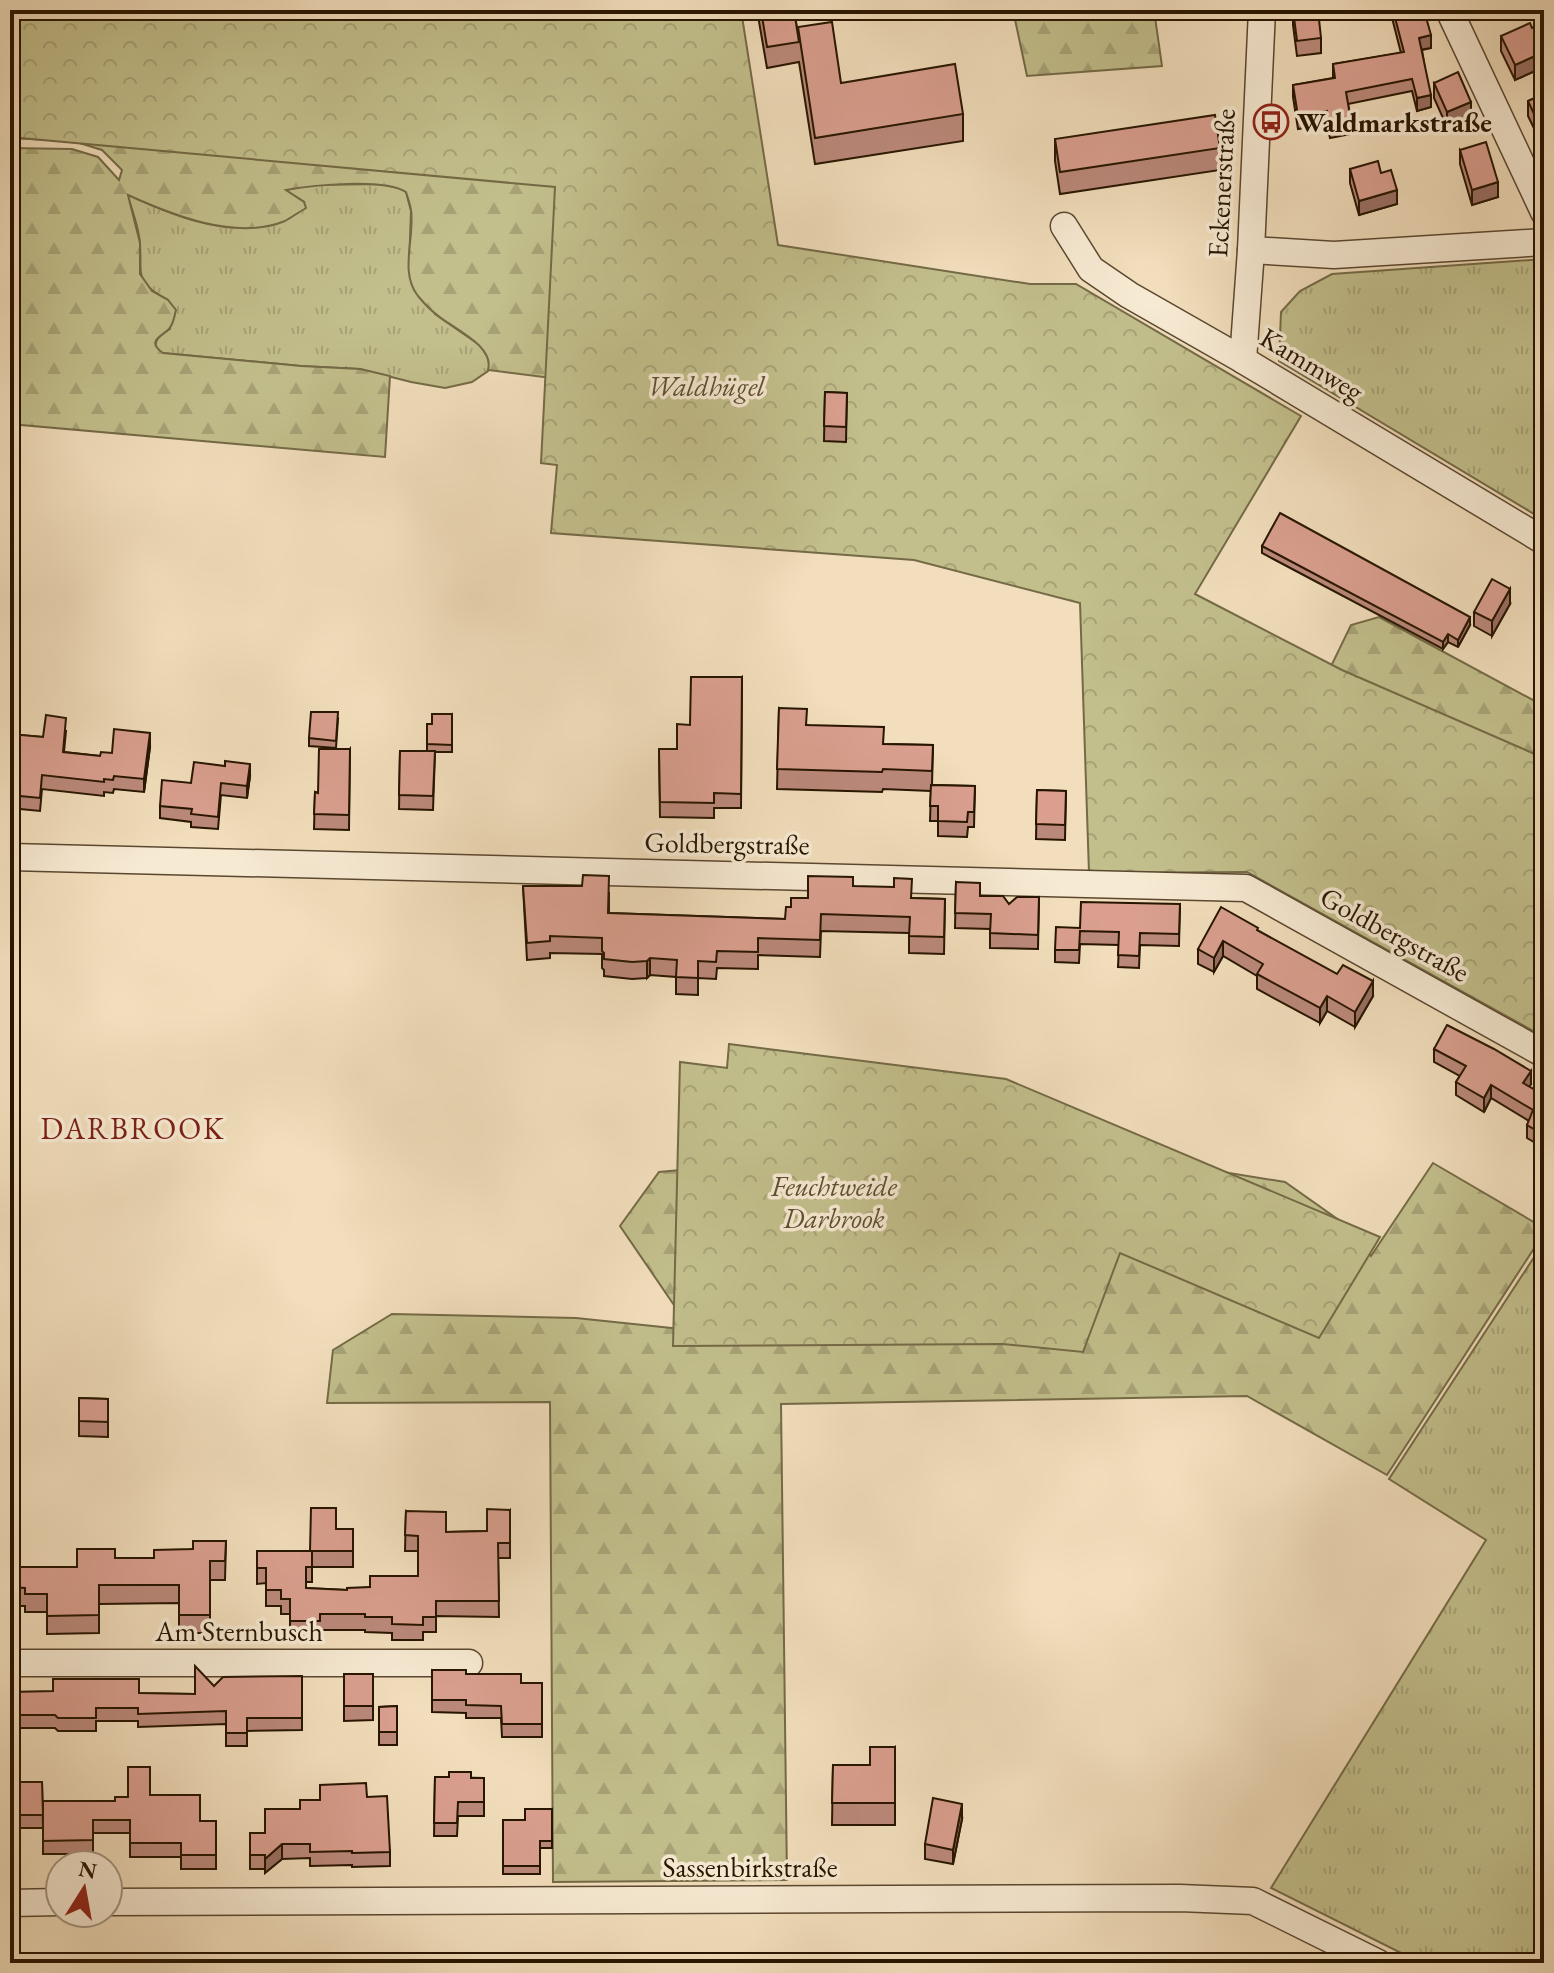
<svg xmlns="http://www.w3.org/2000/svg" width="1554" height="1973" viewBox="0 0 1554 1973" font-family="'EB Garamond',serif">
<defs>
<pattern id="grass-tufts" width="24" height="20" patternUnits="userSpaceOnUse" patternTransform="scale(2)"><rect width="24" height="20" fill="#c2bf8c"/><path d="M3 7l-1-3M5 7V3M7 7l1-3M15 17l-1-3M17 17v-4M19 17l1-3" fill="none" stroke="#a7a377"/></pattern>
<pattern id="forest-firs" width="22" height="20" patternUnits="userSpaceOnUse" patternTransform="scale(2)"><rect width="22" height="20" fill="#c2bf8c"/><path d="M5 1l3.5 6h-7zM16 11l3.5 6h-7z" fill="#a7a377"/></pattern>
<pattern id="park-crowns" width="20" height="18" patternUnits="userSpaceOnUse" patternTransform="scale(2)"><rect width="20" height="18" fill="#c2bf8c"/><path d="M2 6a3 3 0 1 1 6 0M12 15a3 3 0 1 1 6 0" fill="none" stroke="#a7a377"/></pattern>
</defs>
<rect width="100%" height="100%" fill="#f2debc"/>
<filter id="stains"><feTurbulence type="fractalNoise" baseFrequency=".0025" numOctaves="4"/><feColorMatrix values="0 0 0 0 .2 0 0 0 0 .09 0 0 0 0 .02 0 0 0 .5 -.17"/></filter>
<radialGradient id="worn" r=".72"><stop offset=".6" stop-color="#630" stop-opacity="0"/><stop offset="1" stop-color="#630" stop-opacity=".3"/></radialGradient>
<g fill="url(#grass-tufts)" stroke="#746a46" stroke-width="2">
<path d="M380,184L400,188L406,192L411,211L409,266L435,314L481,346L488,358L490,365L488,371L472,382L445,388L411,382L360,369L301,366L162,353C148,344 160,335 170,329L168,300C134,282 142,277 140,244C139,227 132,210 127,194C170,214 219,235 267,225C273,223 280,223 285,220C292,215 298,208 304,202L285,190L312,185Z"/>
<path d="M1544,259V520L1279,361L1281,312L1300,291L1332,274Z"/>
<path d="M1544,1242V1963H1421L1271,1888L1486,1540L1389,1479Z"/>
</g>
<g fill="url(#forest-firs)" stroke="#746a46" stroke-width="2">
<path d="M10,10H740L567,380L488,370C495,345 451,328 436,314C429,309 423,302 418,296C399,272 415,238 411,210C410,204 408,198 406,192C384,178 313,185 286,190L304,202L306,208C299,212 292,217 285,221C236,241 172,215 128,195L140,243V274L152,291L168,300L176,310C174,317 174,323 169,329C161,337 146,341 163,353L301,366L360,369L390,376L385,457L10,424V148L72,149L98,157L119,180L122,170L102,150L73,141L10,138Z"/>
<path d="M1013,10H1154L1162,66L1027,76Z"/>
<path d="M1379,617L1544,706V1033L1268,796L1351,625Z"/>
<path d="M1433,1163L1544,1228V1233L1387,1475L1247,1396L781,1404L787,1880L553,1882L550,1402L327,1403L333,1350L392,1314L576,1318L691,1330L620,1226L659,1172L703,1168L1136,1197L1211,1170L1285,1182L1353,1230L1371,1256Z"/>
</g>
<g fill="url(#park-crowns)" stroke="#746a46" stroke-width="2">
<path d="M10,10H741L778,245L1030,284H1076L1301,416L1195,594L1342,670L1544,758V1037L1247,872L1089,873L1080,603L914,560L551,533L557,465L541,463L555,187L10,137Z"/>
<path d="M729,1044L1006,1079L1380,1237L1319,1338L1120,1253L1083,1352L1003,1344L673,1346L680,1062L727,1068Z"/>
</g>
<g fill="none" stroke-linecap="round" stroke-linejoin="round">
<g stroke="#5a472f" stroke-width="29">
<g id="minor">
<path d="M1449,10L1544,212"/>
<path d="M1064,226L1091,269L1129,295L1243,360L1544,541"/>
<path d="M1251,250L1334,255L1544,242"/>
<path d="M1243,360L1251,250L1262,10"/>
<path d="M10,857L1246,888L1544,1054"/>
<path d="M10,1663H469"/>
<path d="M108,1902L1180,1898L1253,1901L1378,1963"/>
<path d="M10,1903L60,1902"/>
</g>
</g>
<use href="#minor" stroke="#f7ead3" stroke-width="26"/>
</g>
<g fill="#bb897b" stroke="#271500" stroke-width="2">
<path d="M757,10H794L798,34L841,83L963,114V141L815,164L799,62L767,68Z"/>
<path d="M1293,10L1321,38V53L1297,56L1293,25Z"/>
<path d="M1390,10H1424L1431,48L1422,50L1431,107L1417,111L1412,91L1348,104L1351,121V134L1330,138L1327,124L1298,129L1293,97V85L1333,78V64L1401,53Z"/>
<path d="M1544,23V67L1515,80L1501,51V36L1532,28Z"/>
<path d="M1434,83L1471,116L1447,127L1434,98Z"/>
<path d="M1544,94V149L1528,116V101Z"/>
<path d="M1055,139L1220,148V170L1060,194L1055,161Z"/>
<path d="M1460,150L1498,197L1472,205L1460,164Z"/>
<path d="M1350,169L1381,173L1397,204L1359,215L1350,183Z"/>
<path d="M825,392L847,393L846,442L824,441Z"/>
<path d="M1262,546L1470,625L1458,647L1448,642L1443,649L1262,553Z"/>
<path d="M1510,604L1492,636L1474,626V612Z"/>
<path d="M742,677L741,808H714V818L660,817L659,749H677L690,725Z"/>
<path d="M779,708L807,725L884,744L933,745L932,785L975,786L974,827H968L967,837L938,836V821H930L931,791L883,789L882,792L777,789Z"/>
<path d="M452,714V752H435L433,810L399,809L400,751H427V724H432Z"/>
<path d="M338,719L336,748L309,746V738Z"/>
<path d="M66,731L64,752L100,756L150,747L144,792L114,789L113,793L104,792V796L42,789L40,811L10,808V734L43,737Z"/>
<path d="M350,749L349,830L314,829L315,792L318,793Z"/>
<path d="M250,776L247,798L221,795L218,829L191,827V822L160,818V806L191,783Z"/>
<path d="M1037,790L1066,791L1065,840L1036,839Z"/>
<path d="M956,882L980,896L1009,904L1039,897L1038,949L990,948V929L955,928Z"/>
<path d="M523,886L609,893V913L785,919L791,907L808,898L853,886L912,898L945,899L944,954L909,953V933L821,931L820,957L758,955V969L717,968L716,979L698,978V995L676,994V977L650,975L647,978L632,979L604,976V970L602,968V954L550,953V958L527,960Z"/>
<path d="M1180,904L1179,946L1140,945L1139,968L1118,967L1119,945L1080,944L1079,963L1055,962V950L1080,928Z"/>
<path d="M1258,931L1373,996L1355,1027L1327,1011L1320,1023L1257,989V976L1223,956L1214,972L1198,964V949Z"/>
<path d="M1434,1049L1531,1084L1529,1087L1544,1095V1148L1527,1138V1125L1529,1121L1491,1098L1484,1112L1456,1095V1082L1460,1076L1434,1062Z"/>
<path d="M79,1398L108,1399V1437L79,1436Z"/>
<path d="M510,1510V1558H498L499,1617L436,1616V1632H423V1640H392V1633L365,1632V1630H320V1637H290V1614H281V1606H266V1583L257,1584V1551H310L336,1529H353V1567H312V1582H306V1588L347,1590L370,1587L418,1576V1551H405L406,1511L446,1532L487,1531Z"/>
<path d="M226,1541L225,1580H210V1633H179V1603L99,1604V1633L47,1634V1612H25V1606H10V1567H77L115,1558H154Z"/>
<path d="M432,1670L521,1683H542V1737H502L501,1718H466V1713L432,1712Z"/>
<path d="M344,1674H373V1720L344,1721Z"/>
<path d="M302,1676V1730L247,1731V1746H226V1724L138,1727V1721H96V1731H58L55,1728H10V1692L195,1694L214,1686Z"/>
<path d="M397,1706V1745H379V1707Z"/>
<path d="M895,1747V1825H832L833,1765H870Z"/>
<path d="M435,1777L484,1778V1816H458L457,1836H434Z"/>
<path d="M10,1782H42L43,1828H10Z"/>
<path d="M150,1795L200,1821H216V1869H181V1857H130V1833H93V1854H43V1801H115L128,1797Z"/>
<path d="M367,1797L390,1852V1866L352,1867V1865L310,1866V1858L282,1859L265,1873V1869H250V1833H265L300,1809L320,1800Z"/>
<path d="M552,1809V1848H540V1874H503V1820H525Z"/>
<path d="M962,1819L953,1864L925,1859V1844Z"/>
</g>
<g fill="#996f64" stroke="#271500" stroke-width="2">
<path d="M1479,10H1489L1479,14Z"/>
<path d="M1431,35V48L1419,50V38Z"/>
<path d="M1544,52V67L1515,80V65Z"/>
<path d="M1431,95V107L1417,111V98Z"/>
<path d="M1471,102V116L1447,127V112Z"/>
<path d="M1498,182V197L1472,205V190Z"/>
<path d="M1397,190V204L1359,215V201Z"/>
<path d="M1510,589V604L1492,636V621Z"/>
<path d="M1470,617V625L1458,647V640Z"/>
<path d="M1448,634V642L1443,649V642Z"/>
<path d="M150,733V747L144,792V779Z"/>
<path d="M250,764V776L247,798V786Z"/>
<path d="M1223,941V956L1214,972V958Z"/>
<path d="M650,958V975L647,978V961Z"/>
<path d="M1373,981V996L1355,1027V1012Z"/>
<path d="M1327,996V1011L1320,1023V1008Z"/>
<path d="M1531,1071V1084L1523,1097V1083Z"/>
<path d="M1491,1085V1098L1484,1112V1098Z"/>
<path d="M962,1804V1819L953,1864V1850Z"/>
<path d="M282,1844V1859L265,1873V1859Z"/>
</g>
<g fill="#da9f8f" stroke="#271500" stroke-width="2">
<path d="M761,10H794L799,42L767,47Z"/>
<path d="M1293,10H1318L1321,38L1297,41Z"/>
<path d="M1393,10H1424L1431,35L1419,38L1431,95L1417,98L1412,79L1346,92L1351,121L1330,125L1327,111L1298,116L1293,85L1335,78L1333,64L1404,52Z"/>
<path d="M832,22L841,83L955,64L963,114L815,138L798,27Z"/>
<path d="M1530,23L1532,28L1544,23V52L1515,65L1501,36Z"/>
<path d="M1458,72L1471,102L1447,112L1434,83Z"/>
<path d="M1544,94V135L1528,101Z"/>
<path d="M1215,115L1220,148L1060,172L1055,139Z"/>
<path d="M1486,142L1498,182L1472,190L1460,150Z"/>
<path d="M1378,161L1381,173L1391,170L1397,190L1359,201L1350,169Z"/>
<path d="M825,392L847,393L846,427L824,426Z"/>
<path d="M1280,513L1470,617L1458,640L1448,634L1443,642L1262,546Z"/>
<path d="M1492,579L1510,589L1492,621L1474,612Z"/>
<path d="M691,677H742L741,794L714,793V803L660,802L659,749H677V724L690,725Z"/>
<path d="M779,708L807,709L806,725L884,727L883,744L933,745L932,771L883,769L882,772L777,769Z"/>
<path d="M311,712H338L336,741L309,738Z"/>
<path d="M432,714H452V745L427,744V724H432Z"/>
<path d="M46,715L66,718L63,752L100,756L101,752L112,753L114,729L150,733L144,779L114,776L113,780L104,779V782L42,775L40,798L10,795V734L43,737Z"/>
<path d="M319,749H350L349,815L314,814L315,792L318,793Z"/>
<path d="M400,751H435L433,796L399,795Z"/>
<path d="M225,761L250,764L247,786L221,783L218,817L191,814L192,809L160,806L162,780L191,783L194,762L225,766Z"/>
<path d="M931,785L975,786L974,812H968L967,822L938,821V806H930Z"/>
<path d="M1037,790L1066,791L1065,825L1036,824Z"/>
<path d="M583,875L609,876L608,913L785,919L786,907H791V898H808V876L853,877V886L894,887V878L912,879L911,898L945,899L944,937L909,936L910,917L821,914L820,940L758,938V952L717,951L716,962L698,961V978L676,977L677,960L650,958L647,961L632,962L604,959V953L602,951V938L550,936V941L527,943L523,886H582Z"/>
<path d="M956,882L980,883V896H1003L1009,904L1017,897H1039L1038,935L990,933L991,914L955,913Z"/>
<path d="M1081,902L1180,904L1179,934L1140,933L1139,956L1118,955L1119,932L1080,931L1079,950H1055L1056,927L1080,928Z"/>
<path d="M1221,907L1258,928L1257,930L1337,974L1343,965L1373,981L1355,1012L1327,996L1320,1008L1257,974L1263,964L1223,941L1214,958L1198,949Z"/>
<path d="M1447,1025L1494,1049L1531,1071L1523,1083L1544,1095V1135L1527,1125L1533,1110L1491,1085L1484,1098L1456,1082L1466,1066L1434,1049Z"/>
<path d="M79,1398L108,1399V1422L79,1421Z"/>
<path d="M311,1508H336V1529H353V1551H312V1567H306V1588L347,1590V1588L370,1587V1576H418V1536L405,1535L406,1511L446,1512V1532L487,1531V1509L510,1510V1543H498L499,1601H436V1617H423V1625L392,1624V1617H365V1614H320V1621H290V1599H281V1590H266V1568H257V1551H310Z"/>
<path d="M193,1541H226L225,1561H210V1615H179V1585H99V1615L47,1616V1594H25V1588L10,1587V1567H77V1549H115V1558H154V1550L193,1549Z"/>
<path d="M195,1666L214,1686L223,1677L302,1676V1718H247V1733H226V1711L138,1714V1708H96V1718H58L55,1715H10V1692L53,1691V1679H139V1693L195,1694Z"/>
<path d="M432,1670H466V1674H521V1683H542V1724H502L501,1706L466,1705V1700H432Z"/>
<rect x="344" y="1674" width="29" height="32"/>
<path d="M397,1706V1732H379V1707Z"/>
<path d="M870,1747H895V1803H832L833,1765H870Z"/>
<path d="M128,1767H150V1795H200V1821H216V1855H181V1843H130V1820H93V1840L43,1841V1801H115V1797H128Z"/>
<path d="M449,1772H471V1778H484V1802H458L457,1823H434L435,1777H449Z"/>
<path d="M10,1782H42L43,1815H10Z"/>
<path d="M366,1783L367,1797L387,1796L390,1852L352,1853V1851L310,1852V1844H282L265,1859V1855H250V1833H265V1809H300V1800H320V1785Z"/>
<path d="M933,1798L962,1804L953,1850L925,1844Z"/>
<path d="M525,1809H552V1841H540V1866H503V1820H525Z"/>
<path d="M1339,1954L1355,1963H1334Z"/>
</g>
<defs>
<g id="bus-ring" transform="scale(1.8)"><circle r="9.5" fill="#f7ead3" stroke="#8f2418" stroke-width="1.5"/><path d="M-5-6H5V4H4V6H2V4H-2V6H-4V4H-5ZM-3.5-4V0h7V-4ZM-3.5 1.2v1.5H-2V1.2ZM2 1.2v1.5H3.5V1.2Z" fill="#8f2418"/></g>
</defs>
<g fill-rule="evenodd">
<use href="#bus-ring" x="1271" y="122"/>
</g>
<g text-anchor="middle" stroke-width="7" stroke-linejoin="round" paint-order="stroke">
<g font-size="28" font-weight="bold" fill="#271500" stroke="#f7ead3" text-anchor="start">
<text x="1297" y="132">Waldmarkstraße</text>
</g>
<g font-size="28" fill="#271500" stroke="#f7ead3">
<text transform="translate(1221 183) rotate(-87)" y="10">Eckenerstraße</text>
<text transform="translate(1312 364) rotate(31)" y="10">Kammweg</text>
<text transform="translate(727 843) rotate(1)" y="10">Goldbergstraße</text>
<text transform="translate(1395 934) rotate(29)" y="10">Goldbergstraße</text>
<text x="239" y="1641">Am Sternbusch</text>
<text x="750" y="1877">Sassenbirkstraße</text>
</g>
<g font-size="28" font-style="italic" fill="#5d5031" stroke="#f7ead3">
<text x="706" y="396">Waldhügel</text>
<text x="834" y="1196">Feuchtweide<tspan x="834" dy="32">Darbrook</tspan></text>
</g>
<g font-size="30" letter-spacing="2" fill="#7a1f14" stroke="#f7ead3">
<text x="133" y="1139">DARBROOK</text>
</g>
</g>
<rect width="1554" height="1973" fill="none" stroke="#f2debc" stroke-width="40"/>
<rect x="12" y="12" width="1530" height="1949" fill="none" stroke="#271500" stroke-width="4"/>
<rect x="20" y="20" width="1514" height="1933" fill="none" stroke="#271500" stroke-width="2"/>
<g transform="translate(84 1889) rotate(11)"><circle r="38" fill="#f7ead3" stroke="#a4957f" stroke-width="2"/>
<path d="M0-6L14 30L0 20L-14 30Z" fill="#8f2418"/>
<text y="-12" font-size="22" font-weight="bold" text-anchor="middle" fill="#271500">N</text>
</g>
<rect width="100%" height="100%" filter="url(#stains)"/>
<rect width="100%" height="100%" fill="url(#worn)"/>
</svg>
